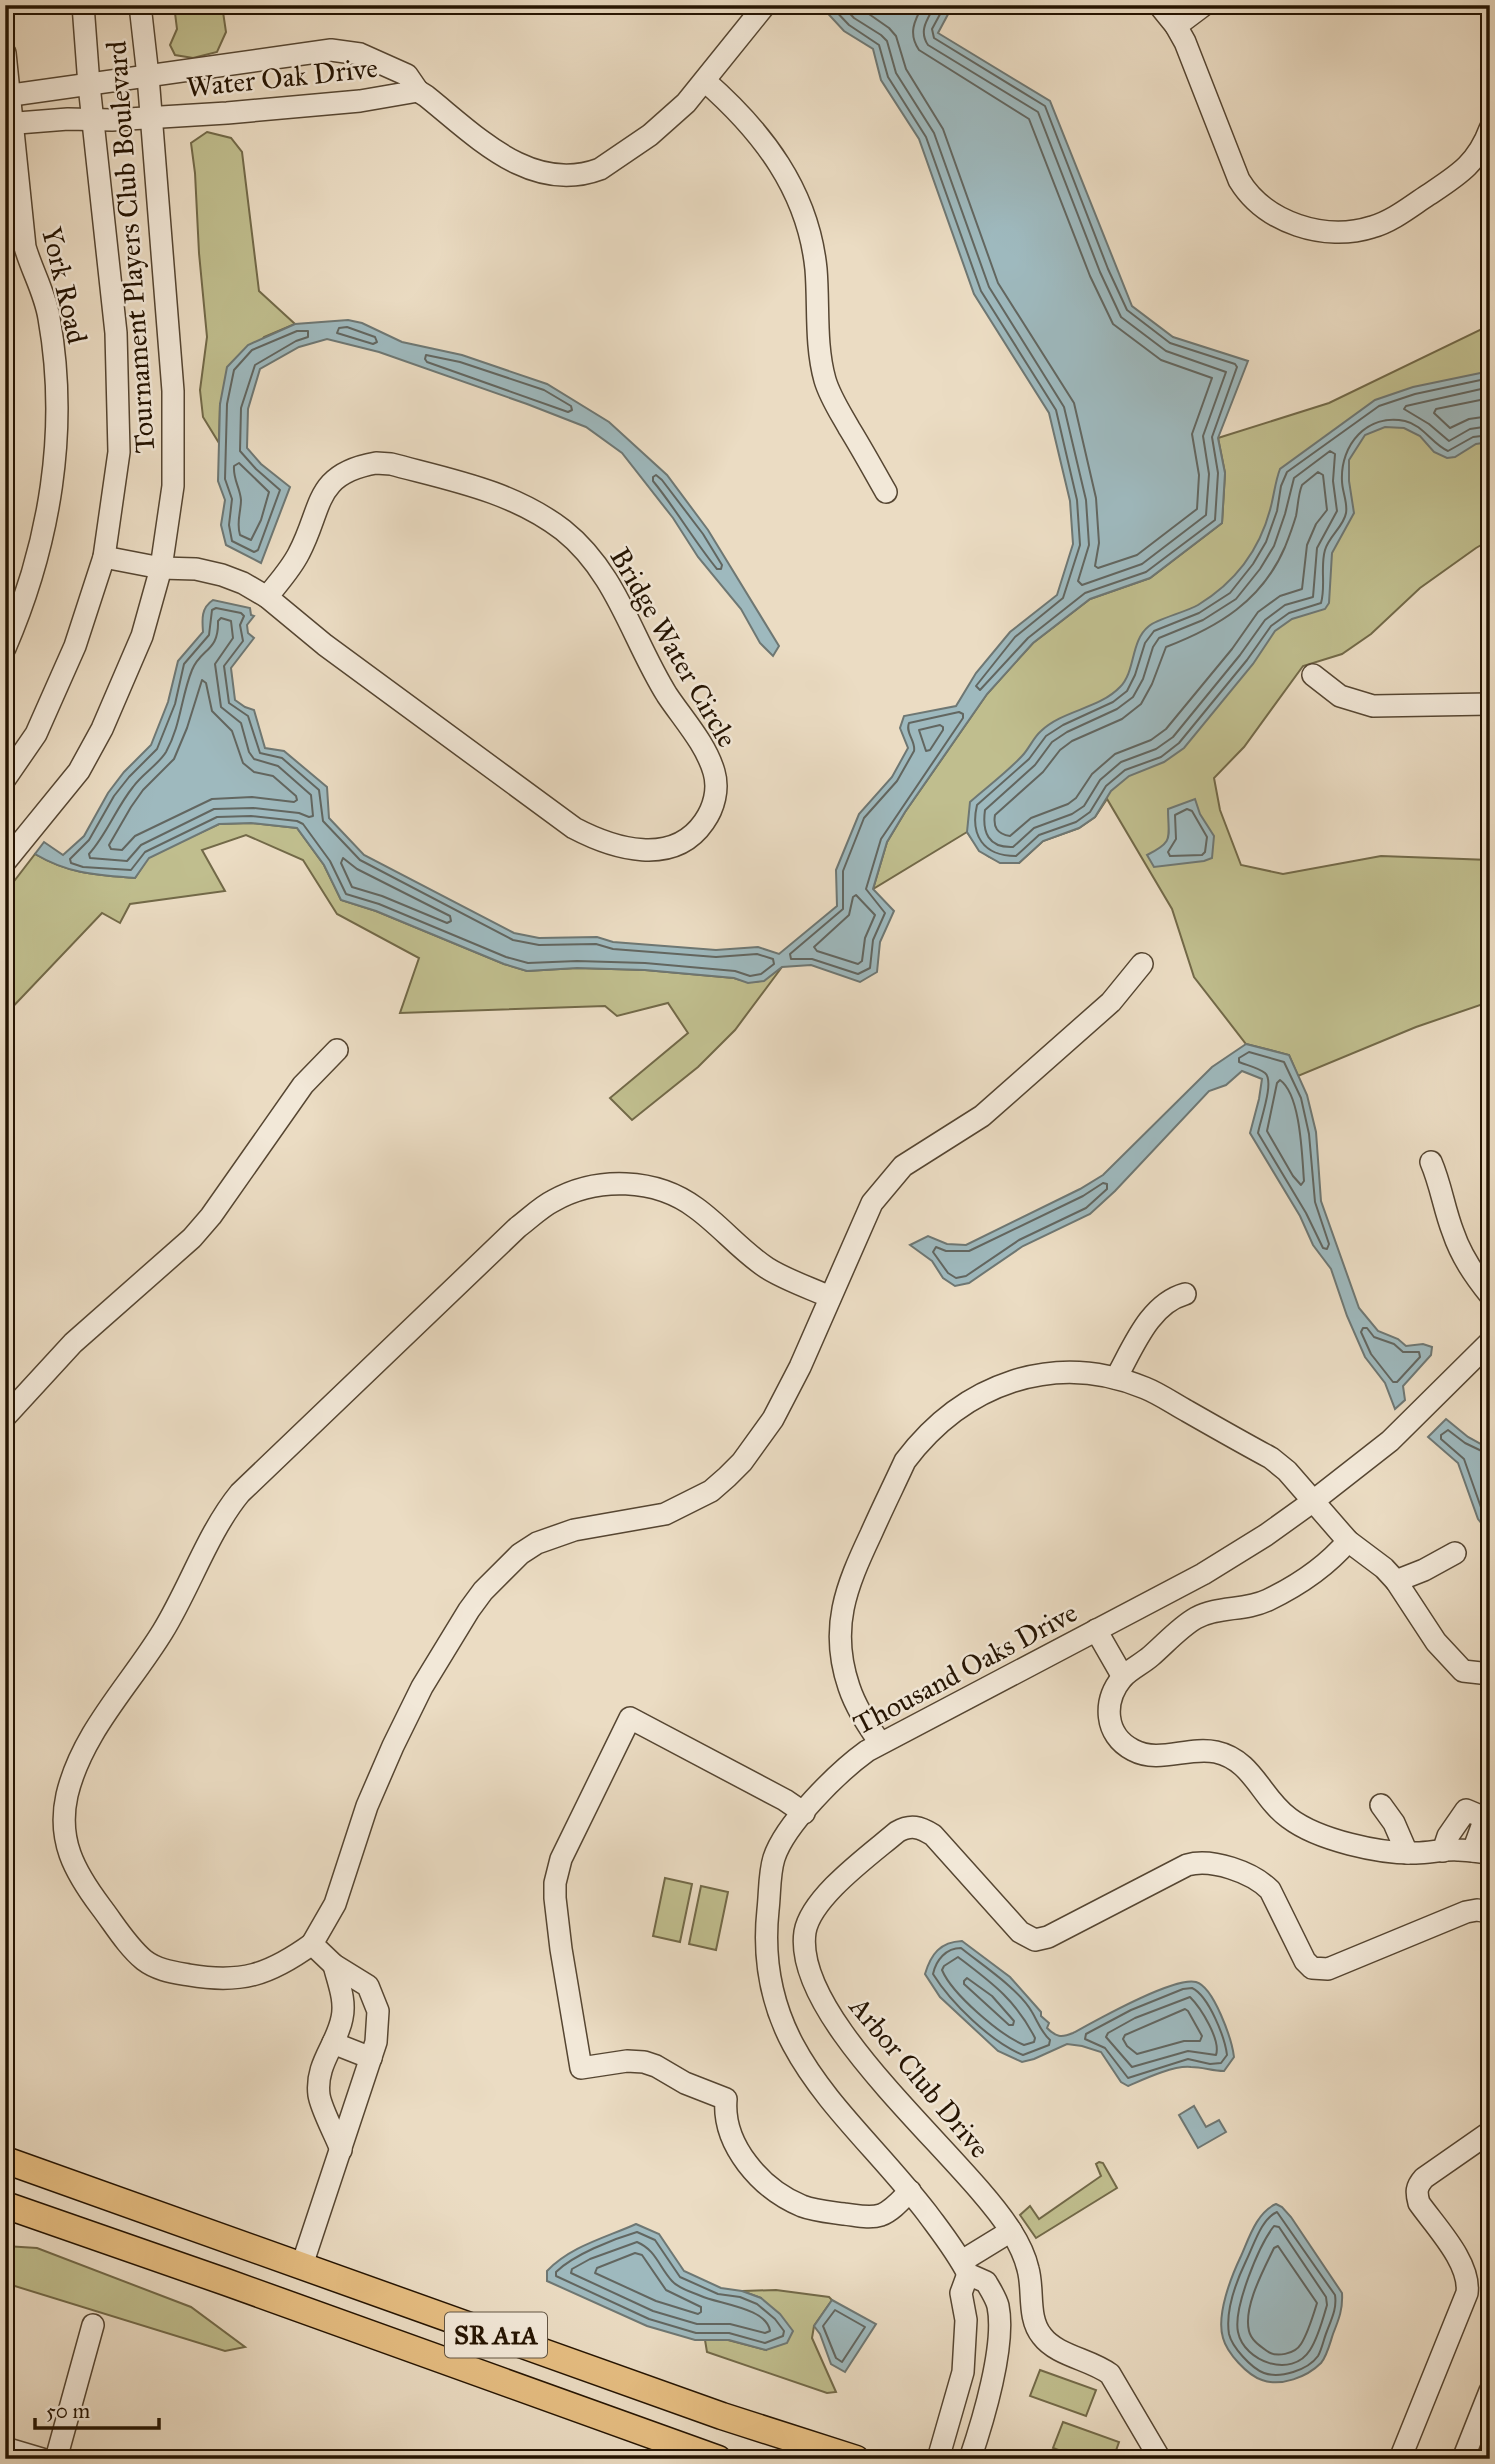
<svg xmlns="http://www.w3.org/2000/svg" width="1495" height="2464" viewBox="0 0 1495 2464" font-family="'IM FELL Great Primer',serif">
<rect width="100%" height="100%" fill="#ebdcc3"/>
<filter id="stains"><feTurbulence type="fractalNoise" baseFrequency=".00286" numOctaves="4"/><feColorMatrix values="0 0 0 0 .2 0 0 0 0 .09 0 0 0 0 .02 0 0 0 .5 -.17"/></filter>
<radialGradient id="worn" r=".72"><stop offset=".6" stop-color="#630" stop-opacity="0"/><stop offset="1" stop-color="#630" stop-opacity=".3"/></radialGradient>
<g fill="#c0be8e" stroke="#726948" stroke-width="2">
<path d="M174,5H222L226,32L217,52L193,58L175,55L170,45L177,29Z"/>
<path d="M207,132L231,138L242,152L259,291L295,324L264,337L220,404L219,443L203,417L200,390L207,337L199,253L195,173L191,143Z"/>
<path d="M1490,325V540L1476,548L1420,588L1371,634L1342,654L1303,666L1244,747L1214,778L1220,810L1241,865L1283,874L1381,856L1490,860V1005L1483,1004L1416,1027L1298,1076L1289,1055L1246,1044L1194,977L1172,909L1107,799L1095,817L1079,828L1043,841L1019,863C991,863 982,855 967,832L873,889L887,842L905,812L987,694L1033,643L1090,599L1150,578L1222,523L1225,473L1218,438L1329,403Z"/>
<path d="M251,823L297,828L324,865L341,900L376,911L504,964L527,971L577,968L645,970L734,978C758,986 763,982 782,967L735,1030L698,1067L632,1120L610,1098L688,1033L668,1003L617,1016L605,1006L400,1013L419,958L337,914L303,860L246,835L202,850L225,891L130,904L120,923L102,913L5,1015V893L35,854C69,874 96,875 135,878L148,858L178,843L219,824Z"/>
<path d="M665,1878L692,1884L680,1942L653,1936Z"/>
<path d="M701,1886L728,1892L716,1950L689,1944Z"/>
<path d="M1099,2162L1103,2163L1117,2188L1036,2238L1020,2215L1030,2206L1039,2219L1101,2176L1096,2164Z"/>
<path d="M5,2246L37,2248L191,2307L245,2347L225,2351L5,2283Z"/>
<path d="M776,2290L829,2297L832,2300L814,2326L812,2338L836,2392L827,2393L707,2352L705,2340H728L766,2350L761,2298L742,2291Z"/>
<path d="M1040,2370L1096,2390L1086,2416L1030,2396Z"/>
<path d="M1063,2422L1119,2442L1113,2459H1083L1053,2448Z"/>
</g>
<g fill="#9eb9be" stroke="#6e7773" stroke-width="2">
<path d="M820,5H953L938,33L1050,101L1132,306L1173,337L1248,361L1218,438L1225,473L1222,523L1150,578L1090,599L1033,643L987,694L905,812L887,842L873,889L894,911L880,942L877,972L860,982L811,965L782,967L764,981L748,983L734,978L645,970L577,968L527,971L504,964L376,911L341,900L324,865L297,828L251,823L219,824L149,858L135,878C96,875 69,874 35,854L44,842L63,855L84,836L108,793L124,772L151,745L168,702L178,661L203,632C202,619 201,608 213,600L250,608L251,615L254,616L247,625L248,633L254,638L231,668L235,700L245,707L254,710L265,748L284,751L327,787L329,818L364,855L514,933L539,938L597,937L613,942L716,950L758,947L779,954L837,906L836,870L859,814L892,777L908,748L900,728L904,716L956,706L976,673L1010,632L1057,595L1073,544L1070,501L1049,413L974,294L919,139L881,80L873,49L844,31Z"/>
<path d="M348,320L362,323L402,342L462,355L547,384L609,422L667,475L708,530L779,646L773,656L760,643L741,609L698,557L673,518L622,453L586,427L527,404L379,352L327,339L299,347L260,369L248,409L247,448L261,464L290,487L261,563L226,545L221,525L225,500L218,481L220,404L227,367L248,345L295,324Z"/>
<path d="M1490,371V442L1476,444L1455,457L1447,458L1434,452L1420,436L1404,428L1385,427L1365,435L1349,460V481L1354,513L1332,553L1329,603L1325,609L1292,619L1275,631L1253,664L1184,748L1164,762L1129,776L1111,791L1095,817L1079,828L1043,841L1019,863H1000L979,851L967,832L970,802C987,787 1006,773 1022,756C1029,749 1033,738 1041,731C1063,710 1099,709 1120,687C1136,671 1130,641 1149,626C1157,619 1186,612 1198,605C1234,583 1259,551 1270,510C1274,496 1275,482 1280,469L1375,400L1413,387Z"/>
<path d="M1195,799L1200,814L1214,836L1212,858L1204,861L1154,867L1147,855C1175,841 1168,838 1168,809Z"/>
<path d="M1246,1044L1289,1055L1307,1095L1316,1132L1321,1201L1359,1308L1378,1331L1398,1339L1406,1346L1423,1344L1432,1347L1431,1355L1403,1386L1405,1400L1395,1409L1385,1383L1365,1357L1347,1316L1331,1269L1313,1245L1300,1216L1250,1133L1259,1099L1262,1079L1242,1071L1226,1085L1209,1091L1115,1191L1090,1214L1023,1246L969,1283L955,1286L943,1278L932,1261L910,1245L928,1236L947,1244L966,1245L1080,1189L1103,1175L1212,1067Z"/>
<path d="M1446,1419L1468,1437L1490,1449V1534L1478,1519L1458,1463L1428,1437Z"/>
<path d="M962,1941L1010,1977L1041,2012V2016L1049,2023L1047,2028C1056,2037 1061,2038 1073,2033C1095,2021 1174,1976 1196,1982C1214,1987 1232,2040 1234,2057L1224,2071C1212,2071 1203,2067 1191,2067C1174,2065 1144,2079 1128,2086L1121,2082L1101,2052L1082,2046L1067,2044L1034,2059L1022,2062L998,2051L940,1997L925,1974C931,1954 940,1942 962,1941Z"/>
<path d="M1194,2106L1206,2127L1219,2120L1226,2132L1198,2148L1179,2115Z"/>
<path d="M1276,2204L1282,2207L1291,2217L1342,2293C1343,2309 1339,2319 1333,2334C1330,2343 1327,2356 1321,2363C1307,2377 1281,2387 1262,2380C1247,2375 1227,2353 1223,2338C1216,2315 1231,2277 1241,2256C1249,2238 1257,2212 1276,2204Z"/>
<path d="M636,2224L659,2234L684,2271L721,2288L742,2291L761,2298L780,2314L793,2331L787,2343L766,2350L729,2340H695L647,2326L547,2281V2271C571,2246 605,2238 636,2224Z"/>
<path d="M832,2300L876,2324L845,2372L831,2364L820,2334L814,2326Z"/>
</g>
<g fill="none" stroke-linecap="round" stroke-linejoin="round">
<g stroke="#626660" stroke-width="2">
<path d="M830,5L849,25L879,45L888,77L926,137L981,291L1056,410L1077,500L1080,545L1063,598L1015,637L976,686L980,690L1028,638L1085,593L1146,572L1215,520L1218,473L1212,437L1237,367L1235,364L1170,343L1127,310L1108,269L1045,106L934,38L932,29L945,5"/>
<path d="M842,5L854,18L881,35L887,41L896,73L934,133L989,287L1064,407L1086,500L1089,545L1078,581L1082,585L1142,564L1206,515L1209,474L1203,436L1226,372L1166,351L1121,317L1100,272L1038,112L928,45C918,30 928,19 935,5"/>
<path d="M856,5L889,28L896,36L906,69L943,129L998,283L1074,403L1096,498L1099,543L1095,566L1098,568L1137,555L1197,509L1199,475L1192,434L1212,378L1161,360L1113,324L1090,276L1029,119L919,50C908,34 914,21 923,5"/>
<path d="M347,327L375,337L377,342L373,344L337,333L339,328Z"/>
<path d="M308,331V337L296,341L255,365L241,408L240,451L256,469L280,490L258,550L254,552L232,541L229,525L232,499L225,479L227,404L234,370L252,350L297,331Z"/>
<path d="M426,355L460,362L544,390L571,406L572,410L568,412L427,362L425,359Z"/>
<path d="M1490,378L1415,394L1379,406L1287,472L1281,486L1277,511L1266,542L1253,564L1230,593L1199,613L1154,631L1145,643L1135,675L1127,691L1113,702L1063,725L1046,736L1029,759L977,805C970,835 983,856 1016,856L1039,835L1076,822L1090,812L1106,786L1125,770L1161,757L1179,743L1247,660L1271,626L1289,613L1321,603C1326,586 1320,567 1325,550C1329,536 1344,526 1346,513C1348,503 1342,491 1342,481C1340,445 1367,413 1405,421C1423,425 1432,444 1448,451L1473,437L1490,435"/>
<path d="M1490,387L1406,406L1404,409L1429,424L1449,441L1470,429L1490,426"/>
<path d="M1490,398L1436,409L1434,413L1450,428L1469,419L1490,416"/>
<path d="M1330,451L1335,454L1333,481L1337,511L1317,548L1313,597L1285,605L1265,620L1240,655L1173,737L1156,749L1121,762L1100,780L1084,806L1072,814L1034,828L1013,847C988,848 982,832 985,810L1035,765L1052,742L1067,732L1117,709L1133,697L1143,679L1153,647L1159,638L1203,620L1236,599L1260,569L1274,546L1285,514L1294,478Z"/>
<path d="M239,463L269,492L261,520L251,540L240,535C236,522 241,512 241,500C240,487 233,480 234,466Z"/>
<path d="M1318,472L1323,475L1327,510L1316,524L1307,545L1302,589L1280,596L1258,612L1232,649L1166,729L1151,740L1115,754L1092,774L1076,798L1068,804L1031,818L1010,836C997,834 993,827 995,815L1043,772L1060,750L1072,741L1122,719L1141,704L1152,684L1166,647C1218,627 1262,601 1285,547C1289,537 1293,526 1296,516C1298,506 1298,495 1302,485Z"/>
<path d="M656,475L662,480L703,534L722,565L721,569H717C694,541 676,509 653,481V477Z"/>
<path d="M216,608L241,613L244,616L240,625L243,641L224,666L229,703L248,716L260,753L282,758L319,790L323,821L360,860L513,940L539,945L596,944L613,949L716,957L757,954L773,959L774,964L761,974L750,976L735,971L645,963L577,961L528,963L506,957L379,904L346,894L330,861L303,824L297,821L251,816L217,817L145,852L131,870L83,867L71,863L70,859L89,840L114,796L129,777L157,749L175,704L184,664L209,635L212,610Z"/>
<path d="M221,618L231,621L233,638L215,664L221,707L241,723L249,752L254,759L278,766L311,795L313,816L309,817L299,813L253,808L214,809L141,845L127,861L90,858L89,854C107,834 116,808 133,787C142,774 158,765 166,752C181,725 181,697 192,670C201,648 219,652 218,621Z"/>
<path d="M202,680L206,683L212,711L232,731L243,763L254,772L273,776L296,796L297,800L294,802L252,797L212,799L135,836L122,850L111,849L109,845L131,807L143,790L174,759L187,728Z"/>
<path d="M959,712L963,714V718L881,839L866,889L885,913L873,940L870,968L858,974L812,959H791L790,954L843,909V871L864,818L897,781L914,751C916,741 905,733 909,723Z"/>
<path d="M940,725L943,727V730L930,750L926,751L919,730Z"/>
<path d="M1187,809L1192,811L1207,837L1205,852L1202,855L1170,856L1168,852L1176,839L1175,815Z"/>
<path d="M343,858L357,869L450,916L451,921L447,923L382,896L352,887L341,863Z"/>
<path d="M856,895L875,915L865,938L862,961L858,964L817,951L814,947L849,915L853,897Z"/>
<path d="M1249,1052L1284,1062L1301,1098L1309,1134L1315,1202L1329,1244L1327,1249L1323,1248L1306,1213L1258,1133C1260,1121 1275,1081 1265,1073C1259,1068 1246,1065 1239,1062V1058Z"/>
<path d="M1280,1080C1301,1095 1302,1157 1304,1181L1301,1185L1293,1176L1267,1131L1277,1083Z"/>
<path d="M1103,1183L1107,1184V1189L1086,1208L1019,1240L966,1276L956,1278L948,1273L933,1252L936,1247L946,1251H969L1083,1196Z"/>
<path d="M1363,1328H1367L1374,1337L1394,1344L1403,1352H1419L1420,1357L1397,1382H1393L1371,1354L1361,1332Z"/>
<path d="M1490,1455L1465,1443L1448,1430L1441,1435V1439L1464,1459L1484,1516L1490,1525"/>
<path d="M961,1948C982,1965 1019,1989 1032,2012C1038,2022 1041,2032 1050,2040L1049,2045L1023,2055C991,2042 951,2003 933,1974C936,1960 946,1948 961,1948Z"/>
<path d="M958,1957C991,1982 1016,2000 1035,2038L1034,2042L1024,2045C1000,2035 952,1994 942,1970L944,1966Z"/>
<path d="M967,1978L992,1996L1014,2021L1013,2025H1009L964,1984V1981Z"/>
<path d="M1192,1988C1209,1996 1225,2038 1227,2055L1221,2063L1210,2064L1188,2059L1128,2078L1105,2048L1085,2039L1086,2034L1131,2010L1183,1989Z"/>
<path d="M1190,1997C1201,2008 1221,2040 1216,2055L1188,2051L1132,2067L1106,2037L1108,2033L1135,2018Z"/>
<path d="M1185,2009L1188,2011L1202,2036L1200,2041H1184L1137,2054L1127,2046L1123,2039L1125,2035Z"/>
<path d="M1277,2212L1335,2295C1337,2308 1332,2318 1327,2331C1324,2338 1322,2349 1318,2356C1308,2370 1280,2379 1264,2373C1251,2368 1232,2347 1229,2334C1225,2310 1236,2282 1246,2261C1254,2245 1261,2219 1277,2212Z"/>
<path d="M1274,2226L1279,2227L1326,2297L1327,2305C1323,2319 1318,2338 1310,2350C1292,2379 1244,2362 1238,2332C1233,2308 1259,2245 1274,2226Z"/>
<path d="M637,2232L655,2240L680,2277L718,2294L740,2297L757,2304L775,2319L784,2331L783,2336L765,2343L729,2333H696L649,2319L556,2276V2272C573,2255 613,2239 637,2232Z"/>
<path d="M637,2242C656,2250 659,2267 672,2281C679,2289 692,2292 701,2296C719,2304 767,2308 770,2331L765,2333L730,2324H697L653,2311L571,2273L572,2269L590,2259Z"/>
<path d="M1278,2246L1317,2303C1313,2316 1308,2333 1301,2344C1295,2354 1276,2358 1267,2351C1260,2346 1251,2340 1249,2331C1243,2307 1264,2269 1274,2248Z"/>
<path d="M635,2253L642,2255L666,2290L701,2307V2312L698,2314L656,2301L595,2273L597,2268Z"/>
<path d="M835,2310L865,2327L842,2362L836,2358L823,2326Z"/>
</g>
<g stroke="#564632" stroke-width="24">
<g id="minor">
<path d="M1159,5L1176,26"/>
<path d="M1204,5L1176,26L1185,42L1239,180C1265,223 1325,242 1372,227C1393,221 1411,206 1428,195C1458,175 1477,164 1490,129"/>
<path d="M5,53L25,247C32,271 45,293 49,318C69,430 50,544 5,648"/>
<path d="M705,81C762,131 808,190 816,269C819,305 815,345 825,380C830,397 840,412 849,428C862,449 874,471 886,492"/>
<path d="M418,91L426,96C475,135 531,195 600,169L650,135L686,103L765,5"/>
<path d="M5,96L331,50L360,54L407,75L418,91L360,101L227,113L112,120L68,119L5,124"/>
<path d="M376,463L391,464C451,480 512,491 563,530C617,573 632,639 667,695C683,719 706,744 714,772C719,789 714,808 704,822C673,867 614,849 574,828L325,645L267,597C278,583 291,569 299,553C323,508 313,474 376,463Z"/>
<path d="M104,557L161,568L196,569L222,575L243,583L267,597"/>
<path d="M1313,675L1340,696L1373,706L1490,704"/>
<path d="M5,779L36,734L75,646L104,557L119,452L116,333L89,85L83,5"/>
<path d="M5,862L79,771L102,729L142,636L161,568L173,486V391L148,76L140,5"/>
<path d="M1431,1162C1441,1185 1444,1209 1453,1232C1461,1256 1474,1275 1490,1295"/>
<path d="M1116,1378C1133,1348 1149,1304 1185,1294"/>
<path d="M5,1417L73,1343L192,1238L211,1216L303,1085L337,1050"/>
<path d="M1348,1541C1326,1567 1299,1585 1268,1600C1245,1611 1218,1606 1196,1618C1180,1627 1166,1643 1151,1656C1142,1664 1130,1669 1122,1678C1103,1701 1104,1735 1133,1750C1159,1764 1188,1746 1216,1752C1253,1760 1261,1798 1289,1818C1318,1840 1380,1854 1416,1853C1430,1853 1444,1849 1458,1850C1469,1850 1479,1852 1490,1853"/>
<path d="M1396,1581L1424,1570L1455,1553"/>
<path d="M1096,1630L1123,1677"/>
<path d="M880,1743C868,1725 856,1708 849,1687C829,1628 846,1587 871,1534C882,1509 894,1485 905,1461C963,1384 1054,1350 1145,1388C1160,1394 1174,1404 1187,1411C1215,1427 1243,1443 1271,1458L1287,1471L1348,1541L1384,1568L1396,1581L1436,1642L1463,1671L1490,1674"/>
<path d="M1381,1805L1394,1823L1407,1853"/>
<path d="M804,1813L785,1800L630,1718L561,1859L555,1883V1898L561,1949L581,2068L627,2061L644,2062L656,2066L685,2083L726,2099C722,2145 761,2189 802,2206C815,2211 830,2212 844,2214C855,2215 869,2219 881,2215C892,2211 902,2199 910,2191"/>
<path d="M1443,1851L1448,1836L1466,1810L1485,1818L1473,1851"/>
<path d="M312,1944C269,1975 241,1984 189,1975C172,1972 157,1970 144,1960C127,1946 114,1924 101,1907C74,1871 57,1840 67,1795C82,1732 130,1685 163,1631C190,1587 208,1532 240,1493L518,1227C530,1218 541,1207 553,1201C597,1176 656,1178 696,1208C721,1226 741,1251 767,1268C786,1280 810,1288 830,1297"/>
<path d="M334,1965C338,1982 346,2000 342,2018C337,2045 315,2064 319,2095C321,2109 336,2136 341,2150"/>
<path d="M333,2043L371,2058"/>
<path d="M962,2261L1011,2231"/>
<path d="M302,2265L376,2042L378,2011L368,1986L334,1965L312,1944L335,1904L367,1806L393,1746L422,1687L469,1610L483,1591L520,1554L537,1543L574,1530L665,1514L711,1491L727,1477L742,1462L773,1419L800,1367L872,1203L903,1166L982,1116L1111,1002L1142,964"/>
<path d="M5,2448L42,2459"/>
<path d="M56,2459L93,2325"/>
<path d="M938,2459L963,2372L966,2320L961,2293L968,2274"/>
<path d="M970,2459C983,2421 1006,2345 998,2306C996,2298 990,2289 986,2282L968,2274C957,2252 941,2232 927,2213C850,2113 753,2051 768,1910C770,1893 769,1874 774,1858C785,1824 838,1772 867,1751L1203,1574L1266,1535L1312,1502L1390,1441L1490,1342"/>
<path d="M1160,2459L1110,2374C1090,2359 1057,2356 1042,2336C1027,2318 1034,2290 1028,2269C1025,2256 1018,2242 1011,2231C964,2156 792,2020 805,1932C811,1897 870,1855 897,1832C911,1824 920,1827 933,1835L1020,1932L1035,1940L1048,1937L1187,1865C1212,1858 1252,1872 1270,1890L1305,1961L1312,1968L1328,1969L1466,1912L1477,1910L1490,1912"/>
<path d="M1400,2459L1467,2293C1471,2263 1436,2227 1419,2203C1416,2192 1416,2187 1424,2178L1490,2132"/>
<path d="M1463,2459L1490,2391"/>
</g>
</g>
<g stroke="#251402" stroke-width="29">
<g id="major">
<path d="M5,2160L722,2416L856,2459"/>
<path d="M5,2205L226,2282L718,2459"/>
</g>
</g>
<use href="#minor" stroke="#f2e8d8" stroke-width="21"/>
<use href="#major" stroke="#e6be82" stroke-width="26"/>
</g>
<g text-anchor="middle" stroke-width="5" stroke-linejoin="round" paint-order="stroke">
<rect fill="#f2e8d8" stroke="#625442" stroke-width="2" x="445" y="2312.5" width="102" height="45" rx="5"/>
<g font-size="26" font-weight="bold" fill="#251402">
<text x="496" y="2344">SR A1A</text>
</g>
<g font-size="28" fill="#251402" stroke="#f2e8d8">
<text transform="translate(282 77) rotate(-6)" y="10">Water Oak Drive</text>
<text transform="translate(130 247) rotate(-94)" y="10">Tournament Players Club Boulevard</text>
<text transform="translate(65 285) rotate(77)" y="10">York Road</text>
<text transform="translate(674 647) rotate(60)" y="10">Bridge Water Circle</text>
<text transform="translate(965 1668) rotate(-28)" y="10">Thousand Oaks Drive</text>
<text transform="translate(920 2077) rotate(50)" y="10">Arbor Club Drive</text>
</g>
</g>
<rect width="1495" height="2464" fill="none" stroke="#ebdcc3" stroke-width="28"/>
<rect x="7" y="7" width="1481" height="2450" fill="none" stroke="#251402" stroke-width="3.5"/>
<rect x="14" y="14" width="1467" height="2436" fill="none" stroke="#251402" stroke-width="2"/>
<path d="M35 2418v10h124v-10" fill="none" stroke="#251402" stroke-width="3.5"/>
<text x="46" y="2418" font-size="21" fill="#251402" stroke="#f2e8d8" stroke-width="5" paint-order="stroke">50 m</text>
<rect width="100%" height="100%" filter="url(#stains)"/>
<rect width="100%" height="100%" fill="url(#worn)"/>
</svg>
